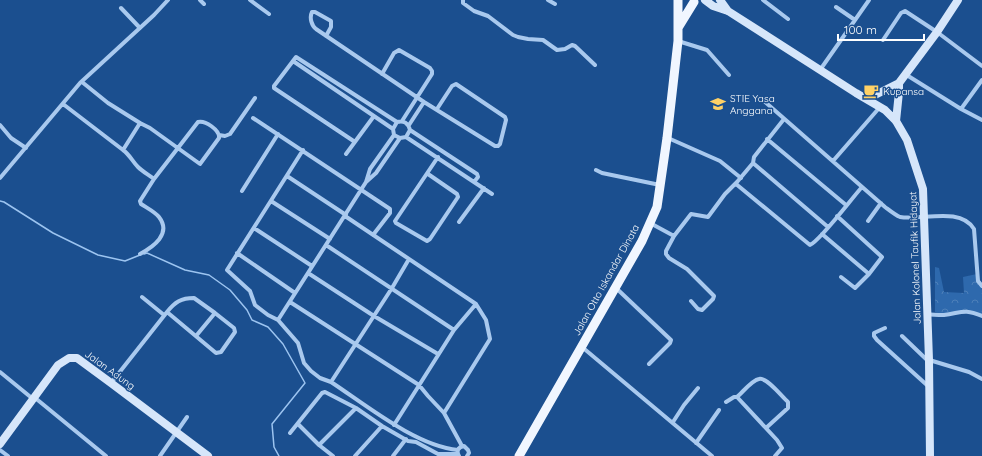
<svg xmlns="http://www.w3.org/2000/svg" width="982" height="456" viewBox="0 0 982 456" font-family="Quicksand,sans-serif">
  <defs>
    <pattern id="forest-crowns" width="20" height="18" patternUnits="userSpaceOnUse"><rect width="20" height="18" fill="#2e69ad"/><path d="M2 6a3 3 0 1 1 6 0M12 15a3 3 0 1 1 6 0" fill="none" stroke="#4d80b9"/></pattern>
  </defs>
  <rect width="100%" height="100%" fill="#1b4f8f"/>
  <!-- forest -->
  <path fill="url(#forest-crowns)" d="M935,267L939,268L944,292L964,293L963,277L977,274L982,288V316L972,312L945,315L935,312Z"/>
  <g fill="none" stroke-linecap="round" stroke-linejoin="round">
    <!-- stream -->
    <path stroke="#9cc4f0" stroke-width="1.5" d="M0,201L4,202L53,233L98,255L125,261L140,255
      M144,254L147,253L185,270L209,275L230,290L247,310L252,320L268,327L283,344L305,383L272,424L274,447L279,456"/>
    <!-- street -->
    <path stroke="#a9c9ee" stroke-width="4" d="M200,0L204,4
      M250,0L269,14
      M463,0V3L474,11L488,16L513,35L518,37L528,39L543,40L557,50L565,49L572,45L575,46L595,65
      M548,0L555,4
      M763,0L788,19
      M836,7L855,20
      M121,8L140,28
      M326,36L331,27V21L315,12H312C309,18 312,26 316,29L424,102L495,146H498L500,144L506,120L505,117L456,84L452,86L437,109
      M883,40L901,13L905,11L937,32L982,66
      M678,41L707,50L729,75
      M293,61L393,129
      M820,70L869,0
      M382,74L394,53L399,50L430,68L432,71V74L402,121
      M905,74L961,109L982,120
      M82,82L108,103L140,123
      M764,101L885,207C889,210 895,215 900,217C921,221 960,206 974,229L978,281L982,286
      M63,104L123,150C130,155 132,161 138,167C143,172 149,175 154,179L198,122C205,120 220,130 219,138L200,164L150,128L140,123L123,150
      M961,109L982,80
      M253,118L390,209V213L373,235
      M0,125L11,138L26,148
      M409,125L424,102
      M410,130L477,174L478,177L474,182
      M219,135L225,136L230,134L255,98
      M394,135L370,169L366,182L278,320L298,343L304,363L311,371L320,378L331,382C366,405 416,446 458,450
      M406,137L492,194
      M668,138L720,161L741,178
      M767,139L846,205
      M355,142L274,88V86L296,57L397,122C404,120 408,123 410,130L406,137L400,138L394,135L393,129L397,122
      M346,154L374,116
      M833,161L880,107
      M753,163L828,227
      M596,170L602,173L660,185
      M428,174L457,194L458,197L430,239L427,241L396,223L395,221L438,157
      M287,176L346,215
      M0,178L80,83L154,15L168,0
      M366,182L376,173L400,138
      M736,184L810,245C820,241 852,198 862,187
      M242,191L278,134
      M271,201L330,239
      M345,216L476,304L454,330L394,425
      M837,216L882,257L869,274L855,288L841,277
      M868,221L881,203
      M459,222L484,188
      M650,223L674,236L691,214L708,217L725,194L737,182L753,163L754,157L784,119
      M254,228L312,266
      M822,234L869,274
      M674,236L666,251V254L669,258L687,269L714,296L713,299L702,310L698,309L691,301
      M326,245L454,330
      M237,253L295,293
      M140,254C153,247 172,234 159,217C155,212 147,208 141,204L140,201L154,179
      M308,273L374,316L438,354
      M616,288L671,340L670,343L649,364
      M142,297L164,315
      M290,302L419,385L428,396L444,413L462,446
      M927,314C933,315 938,315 944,315C961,313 964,308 982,316
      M278,320L268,315L255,305L250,291L227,270L303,150
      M885,328L874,333V336L877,340L928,386
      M196,336L215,313
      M902,336L926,359L969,372L982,379
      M582,347L712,456
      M0,372L33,399
      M331,382L392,288L409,259
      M111,383L167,312L216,353L221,352L235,332L234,328L215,313L194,298C181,298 175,302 167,312
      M34,397L106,456
      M737,397C742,393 752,380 759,379C767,377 782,397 788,402V408L766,428
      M726,402L734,397H737L777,440L782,448L775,456
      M444,413L490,339L486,320L476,304
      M673,422L684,405L698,388
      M298,424L319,445L333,456
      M290,433L322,393L325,392L356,408L382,426L408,441L416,442L438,454H457
      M696,443L719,410
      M319,445L356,408
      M0,450L8,456
      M160,456L187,417
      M355,456L382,426
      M393,456L406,439
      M459,456C456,451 458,447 464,446L468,450L469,453L467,456"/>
    <!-- secondary -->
    <path stroke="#d6e6fa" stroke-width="8" d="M705,0L713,6L728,11L856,93L885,110L896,121L907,140L923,189L929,360L930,456
      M720,0L728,11
      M867,99L899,83L937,32L958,0
      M896,121L899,92V83
      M0,444L58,365L69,358H77L111,383L208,456"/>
    <!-- primary -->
    <path stroke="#f0f6ff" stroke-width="9" d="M678,28L694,2
      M519,456L642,241L657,207L667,138L678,41V0"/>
  </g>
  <!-- icons -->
  <defs>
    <g id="cafe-bare" transform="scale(1.2)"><path d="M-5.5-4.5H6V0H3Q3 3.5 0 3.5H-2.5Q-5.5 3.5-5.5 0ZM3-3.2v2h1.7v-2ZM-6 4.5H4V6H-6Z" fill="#ffd166" stroke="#1b4f8f" stroke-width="2.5" paint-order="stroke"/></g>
    <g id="university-bare" transform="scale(1.2)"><path d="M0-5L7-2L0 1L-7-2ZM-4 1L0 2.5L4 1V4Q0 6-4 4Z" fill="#ffd166" stroke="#1b4f8f" stroke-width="2.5" paint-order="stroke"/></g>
  </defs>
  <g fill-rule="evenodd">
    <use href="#cafe-bare" x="871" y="91"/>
    <use href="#university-bare" x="718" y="104"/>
  </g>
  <g text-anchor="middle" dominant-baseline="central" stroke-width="3" stroke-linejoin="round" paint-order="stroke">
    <!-- poi labels -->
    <g font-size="10" fill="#fff" stroke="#1b4f8f" text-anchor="start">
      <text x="883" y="91">Kupansa</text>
      <text x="730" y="98">STIE Yasa<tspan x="730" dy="12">Anggana</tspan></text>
    </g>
    <!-- street labels -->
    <g font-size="10" fill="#fff" stroke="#1b4f8f">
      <text transform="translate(915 258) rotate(-92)">Jalan Kolonel Taufik Hidayat</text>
      <text transform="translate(606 280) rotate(-61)">Jalan Otto Iskandar Dinata</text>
      <text transform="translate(110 370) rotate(36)">Jalan Adung</text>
    </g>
  </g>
  <!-- scale -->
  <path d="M838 34v6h86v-6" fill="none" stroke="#ffffff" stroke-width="2"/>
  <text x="844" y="34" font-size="12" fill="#ffffff" stroke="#1b4f8f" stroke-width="3" paint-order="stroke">100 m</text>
</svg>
